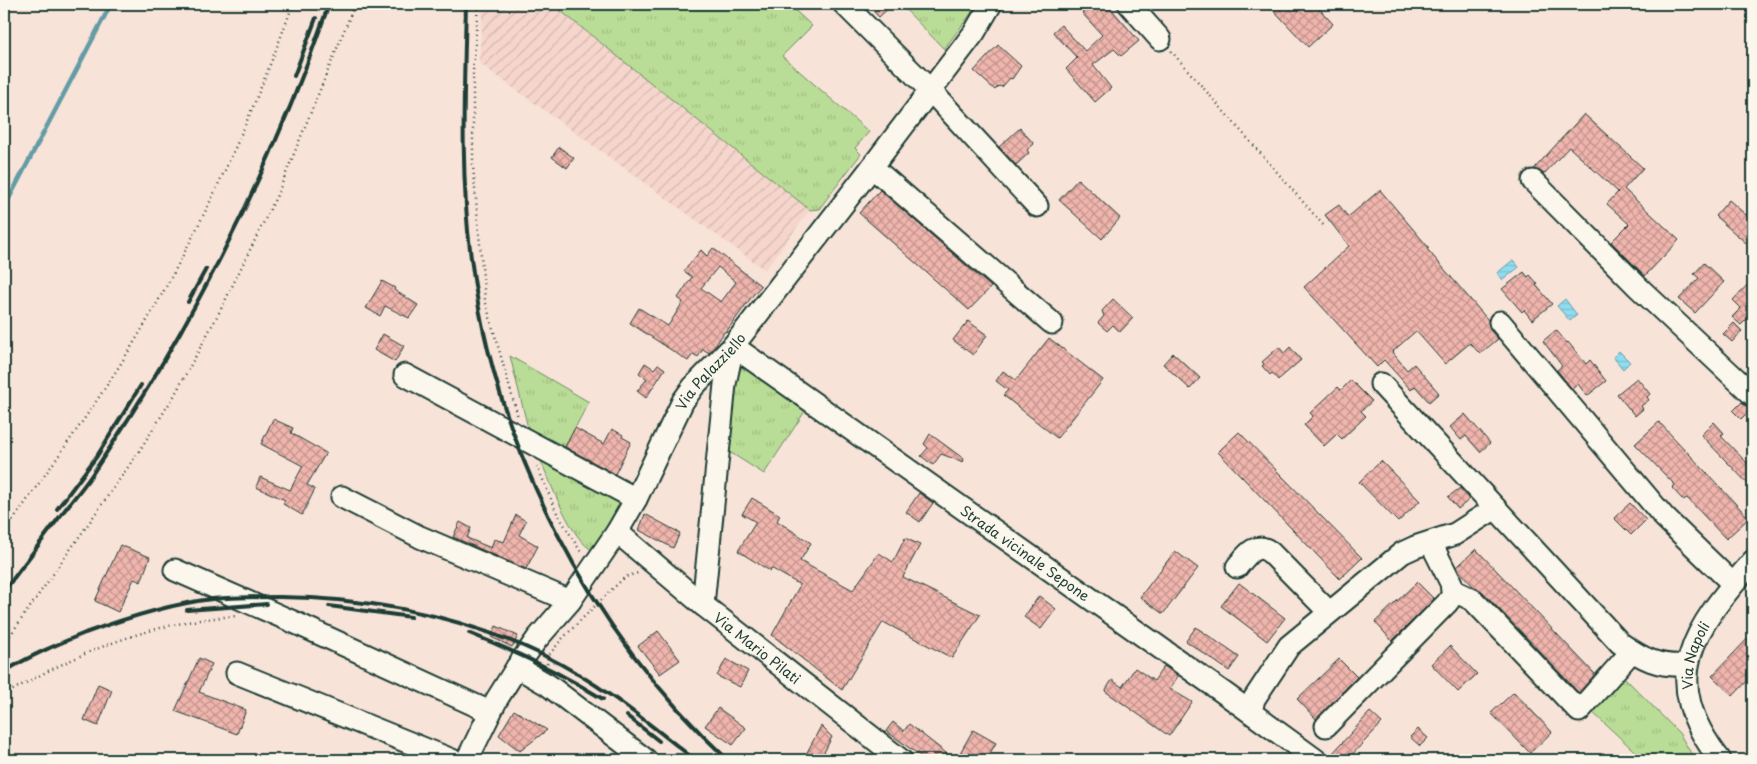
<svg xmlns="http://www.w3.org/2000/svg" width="1757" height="764" viewBox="0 0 1757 764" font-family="'Playpen Sans',sans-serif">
  <defs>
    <pattern id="industrial-furrows" width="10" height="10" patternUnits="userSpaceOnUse" patternTransform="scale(1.25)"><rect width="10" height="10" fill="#f6d5cc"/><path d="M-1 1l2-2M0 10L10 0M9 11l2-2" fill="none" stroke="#d2b8b0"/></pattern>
    <pattern id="grass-tufts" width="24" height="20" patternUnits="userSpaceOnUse" patternTransform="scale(1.25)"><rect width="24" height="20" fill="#b9dc96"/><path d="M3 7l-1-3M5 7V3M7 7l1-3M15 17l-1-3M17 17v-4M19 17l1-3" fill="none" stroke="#9fbe82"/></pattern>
    <pattern id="water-rules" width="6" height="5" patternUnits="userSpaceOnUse" patternTransform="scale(1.25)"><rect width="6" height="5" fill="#90dcf0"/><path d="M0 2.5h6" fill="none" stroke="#7cbece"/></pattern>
    <pattern id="building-cross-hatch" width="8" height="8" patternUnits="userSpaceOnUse" patternTransform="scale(1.25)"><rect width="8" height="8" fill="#f0b5ad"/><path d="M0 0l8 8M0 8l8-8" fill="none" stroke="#c2948e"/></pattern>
  </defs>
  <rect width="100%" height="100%" fill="#f8e3d9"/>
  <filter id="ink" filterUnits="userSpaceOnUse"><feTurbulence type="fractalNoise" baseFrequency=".02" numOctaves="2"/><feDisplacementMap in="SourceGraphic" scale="10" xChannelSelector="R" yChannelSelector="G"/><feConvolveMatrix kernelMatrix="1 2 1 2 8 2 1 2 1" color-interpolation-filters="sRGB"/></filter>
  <g filter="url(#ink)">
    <!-- industrial -->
    <path fill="url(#industrial-furrows)" d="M483,4H552L810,210L765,270L479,63Z"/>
    <!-- grass -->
    <path fill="url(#grass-tufts)" stroke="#6c8c65" d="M552,4H788L812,26L782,56L869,132L855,148L861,154L819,209L810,210Z
      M900,4H976L970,15L944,49Z
      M510,356L589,402L561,454L530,436Z
      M741,362L809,405L764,474L728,451L735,373Z
      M540,459L629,498L593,550C573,544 549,479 540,459Z
      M1622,675L1679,733L1695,760H1644L1590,710Z"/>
    <!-- water -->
    <path fill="url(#water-rules)" stroke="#639ca5" d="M1513,260L1519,267L1503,280L1497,273Z
      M1565,299L1577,315L1570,321L1557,306Z
      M1619,351L1630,362L1623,369L1613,357Z"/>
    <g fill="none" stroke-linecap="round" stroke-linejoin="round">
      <!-- stream -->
      <path stroke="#639ca5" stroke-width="4.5" d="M4,208L111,4"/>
    </g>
    <!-- building -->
    <path fill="url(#building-cross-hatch)" stroke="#1f3d34" fill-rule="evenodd" d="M866,4H893L879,17Z
      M1093,4H1107L1139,41L1121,56L1114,49L1093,65L1111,88L1095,102L1066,69L1077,58L1053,32L1061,25L1085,51L1102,35L1082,13Z
      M1268,4H1315L1333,24L1308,47Z
      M998,45L1021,66L1012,79L1010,78L1002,87L999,86L995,90L974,71Z
      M1584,114L1643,168L1624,189L1679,240L1645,276L1611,242L1629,224L1607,204L1618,192L1569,147L1544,174L1534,169Z
      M1020,128L1034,144L1027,150L1029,153L1016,165L999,147Z
      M559,147L574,158L567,168L552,157Z
      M1078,179L1120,218L1102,239L1059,200Z
      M880,190L991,287L969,310L859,213Z
      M1380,190L1429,248L1427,249L1488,320L1490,330L1498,339L1480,354L1470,343L1445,364L1416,331L1392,352L1407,370L1414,364L1439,393L1429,402L1415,386L1411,390L1384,360L1377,367L1304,287L1349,246L1325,215L1339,205L1348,217Z
      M1729,200L1746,215L1753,207V249L1715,216Z
      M713,248L761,286L753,295L726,332L725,331L715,346L709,353L703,349L698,357L693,354L688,361L630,323L639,308L668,326L683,302L678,298L692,277L684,271L701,250L707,256ZM718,267L736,282L721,302L701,288Z
      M1704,263L1724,282L1695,313L1679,299L1699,278L1694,274Z
      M1524,272L1528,277L1530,275L1538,284L1536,285L1552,304L1532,320L1524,310L1522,312L1502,289Z
      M1753,279V298L1748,303L1753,308V313L1741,325L1732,317L1741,308L1733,300Z
      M382,281L395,288L394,290L418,305L409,318L385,306L380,316L366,308Z
      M1113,299L1133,318L1120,332L1113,325L1107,331L1098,323L1104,316L1102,311Z
      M968,321L987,335L973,355L953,340Z
      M1734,323L1742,331L1732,342L1723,334Z
      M1556,330L1567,343L1568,342L1586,364L1590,360L1606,381L1587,396L1578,384L1572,389L1557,370L1562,366L1543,341Z
      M383,334L404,346L395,362L374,350Z
      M1049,338L1103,380L1057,438L1003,395L1008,390L996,381L1003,371L1016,380Z
      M1279,347L1284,353L1290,347L1301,360L1278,380L1272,373L1270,375L1262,366L1264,364L1262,362Z
      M1173,353L1200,378L1190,389L1163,364Z
      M645,363L654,369L658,364L665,369L646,398L637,391L647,379L639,373Z
      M1637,378L1650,394L1647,397L1649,400L1641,406L1643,409L1635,416L1617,394Z
      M1351,380L1372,401L1361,411L1366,416L1342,439L1337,434L1324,446L1304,425L1313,416L1310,413L1338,387L1341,390Z
      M1742,402L1750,410L1741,419L1733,411Z
      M1465,414L1490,443L1480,452L1466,436L1461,440L1450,427Z
      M273,419L293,428L291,433L326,453L307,485L315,489L302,515L283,504L285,500L256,487L260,477L290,490L303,466L261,444Z
      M1659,422L1749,518L1726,539L1687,498L1683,500L1672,488L1675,485L1635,444Z
      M1714,422L1724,433L1721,436L1747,463L1753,457V489L1701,435Z
      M575,428L604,444L612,429L623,435L622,437L631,442L615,474L565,447Z
      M1239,432L1362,558L1340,579L1218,452Z
      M930,434L964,459L963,462L941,454L933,465L921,456L928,448L924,444Z
      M1381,461L1420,501L1398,522L1359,482Z
      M1460,488L1470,499L1458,509L1448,497Z
      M919,493L933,503L920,522L906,512Z
      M752,498L780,515L777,521L811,543L800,561L853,590L879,553L893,562L905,538L920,545L903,577L980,615L952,658L883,622L842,690L772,635L800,585L771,568L770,571L738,551L756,522L742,514Z
      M1630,503L1646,520L1631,535L1614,518Z
      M645,514L680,533L673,548L639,530Z
      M516,515L526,521L519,535L538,546L526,569L453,537L460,522L471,528L467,538L491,548L494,539L504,542Z
      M120,545L150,557L141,582L134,579L118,612L95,601Z
      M1476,549L1595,674L1579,693L1482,591L1474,587L1459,571L1457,567Z
      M1175,551L1198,568L1163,614L1140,597Z
      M1417,582L1434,599L1392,641L1375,622Z
      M1239,583L1285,618L1267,641L1221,606Z
      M1039,596L1056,609L1041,629L1024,617Z
      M496,626L518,636L512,647L491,637Z
      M1196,627L1239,657L1229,671L1186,641Z
      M658,631L680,660L660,674L638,646Z
      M1753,633V675L1733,696L1712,676Z
      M1450,646L1477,674L1458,692L1431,664Z
      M199,658L212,664L199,692L246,710L237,734L175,711Z
      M726,659L748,671L740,687L717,676Z
      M1339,659L1357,677L1316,719L1297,699Z
      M1164,666L1178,676L1170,689L1192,702L1169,736L1105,691L1112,680L1122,687L1135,668L1154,681Z
      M98,684L112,690L98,726L84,720Z
      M1514,692L1552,732L1530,753L1491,713Z
      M718,708L746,728L733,745L705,726Z
      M514,710L547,730L520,751L499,735Z
      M1370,712L1382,723L1347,760H1339L1332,754Z
      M893,722L904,731L909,724L955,760H926L886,731Z
      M821,726L832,737L820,760H803Z
      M1418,729L1428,738L1420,746L1410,737Z
      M973,730L996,743L986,760H956Z"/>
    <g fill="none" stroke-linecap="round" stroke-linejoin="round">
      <!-- minor casing -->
      <g stroke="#1f3d34" stroke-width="25">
        <g id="minor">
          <path d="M844,4L930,90L1037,206"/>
          <path d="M1129,4L1160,39"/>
          <path d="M872,167L1052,323"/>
          <path d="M1533,181L1638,287L1753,395"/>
          <path d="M1500,322L1664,517L1733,584"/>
          <path d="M405,375L636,499"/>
          <path d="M1381,384L1620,643C1643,659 1658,667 1687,665"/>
          <path d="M342,497L420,537L570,601"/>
          <path id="s1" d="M617,532L703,605L901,760"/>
          <path d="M1237,567C1246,556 1256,540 1271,553L1329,612"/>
          <path d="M175,570L298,624L490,712"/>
          <path d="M1452,590L1473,600L1579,711L1632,651"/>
          <path id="s2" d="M703,605L725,384L733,346L1224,693L1316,760"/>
          <path d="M517,667L548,685L646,760"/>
          <path d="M237,673L452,760"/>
          <path d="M1251,712L1254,699L1289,646L1402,553L1415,547L1455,534L1494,509"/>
          <path d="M1326,726L1447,603L1453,595L1451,583L1431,543"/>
          <path id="s3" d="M467,760L497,699L517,667L537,639L570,601L617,532L636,499L683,401L694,386L733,346L872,167L974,33L991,4"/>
          <path id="s4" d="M1720,760C1656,677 1694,629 1753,561"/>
        </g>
      </g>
      <!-- path -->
      <path stroke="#1f3d34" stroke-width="2.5" stroke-dasharray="1 4" stroke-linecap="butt" d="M343,4L352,10
        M478,4L473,71V166L485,300L518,417
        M1171,51L1325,227
        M537,466L557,513L581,552
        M4,533C55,460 109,388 153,310C209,212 255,109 293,4
        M4,644L138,453L174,396L221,309L278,193L355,4
        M547,664L549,655L562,639L602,599L625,577L638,573
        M4,695C77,653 152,621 237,616"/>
      <!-- minor -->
      <use href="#minor" stroke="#fbf7ec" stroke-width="21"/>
      <!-- rail -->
      <path stroke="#1f3d34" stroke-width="4" d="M466,4C464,88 460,173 471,258C495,447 588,630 728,760
        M294,76L316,18
        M188,302L206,269
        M57,509L97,456L141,385
        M4,591C23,566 42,540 61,515C72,500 85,486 95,470C192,326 272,168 329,4
        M329,606L411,617
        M187,610L267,604
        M469,633C517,652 559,672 603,699
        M4,672C29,656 58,644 85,633C126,618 169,604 212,599C235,597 258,597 280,597C371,598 461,616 543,655C599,682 647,722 695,760
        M627,716L659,741"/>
    </g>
  </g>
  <g text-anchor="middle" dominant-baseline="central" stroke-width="4" stroke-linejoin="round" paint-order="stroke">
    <!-- street labels -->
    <g font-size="14" fill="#1f3d34" stroke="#fbf7ec">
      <text stroke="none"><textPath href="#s3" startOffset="461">Via Palazziello</textPath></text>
      <text stroke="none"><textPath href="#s2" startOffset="619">Strada vicinale Sepone</textPath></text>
      <text stroke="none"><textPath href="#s1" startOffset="182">Via Mario Pilati</textPath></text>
      <text stroke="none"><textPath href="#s4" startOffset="114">Via Napoli</textPath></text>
    </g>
  </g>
  <!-- margin -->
  <rect width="1757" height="764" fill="none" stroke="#fbf7ec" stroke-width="20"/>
  <rect x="10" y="10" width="1737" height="744" fill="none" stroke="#1f3d34" stroke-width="2" filter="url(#ink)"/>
</svg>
